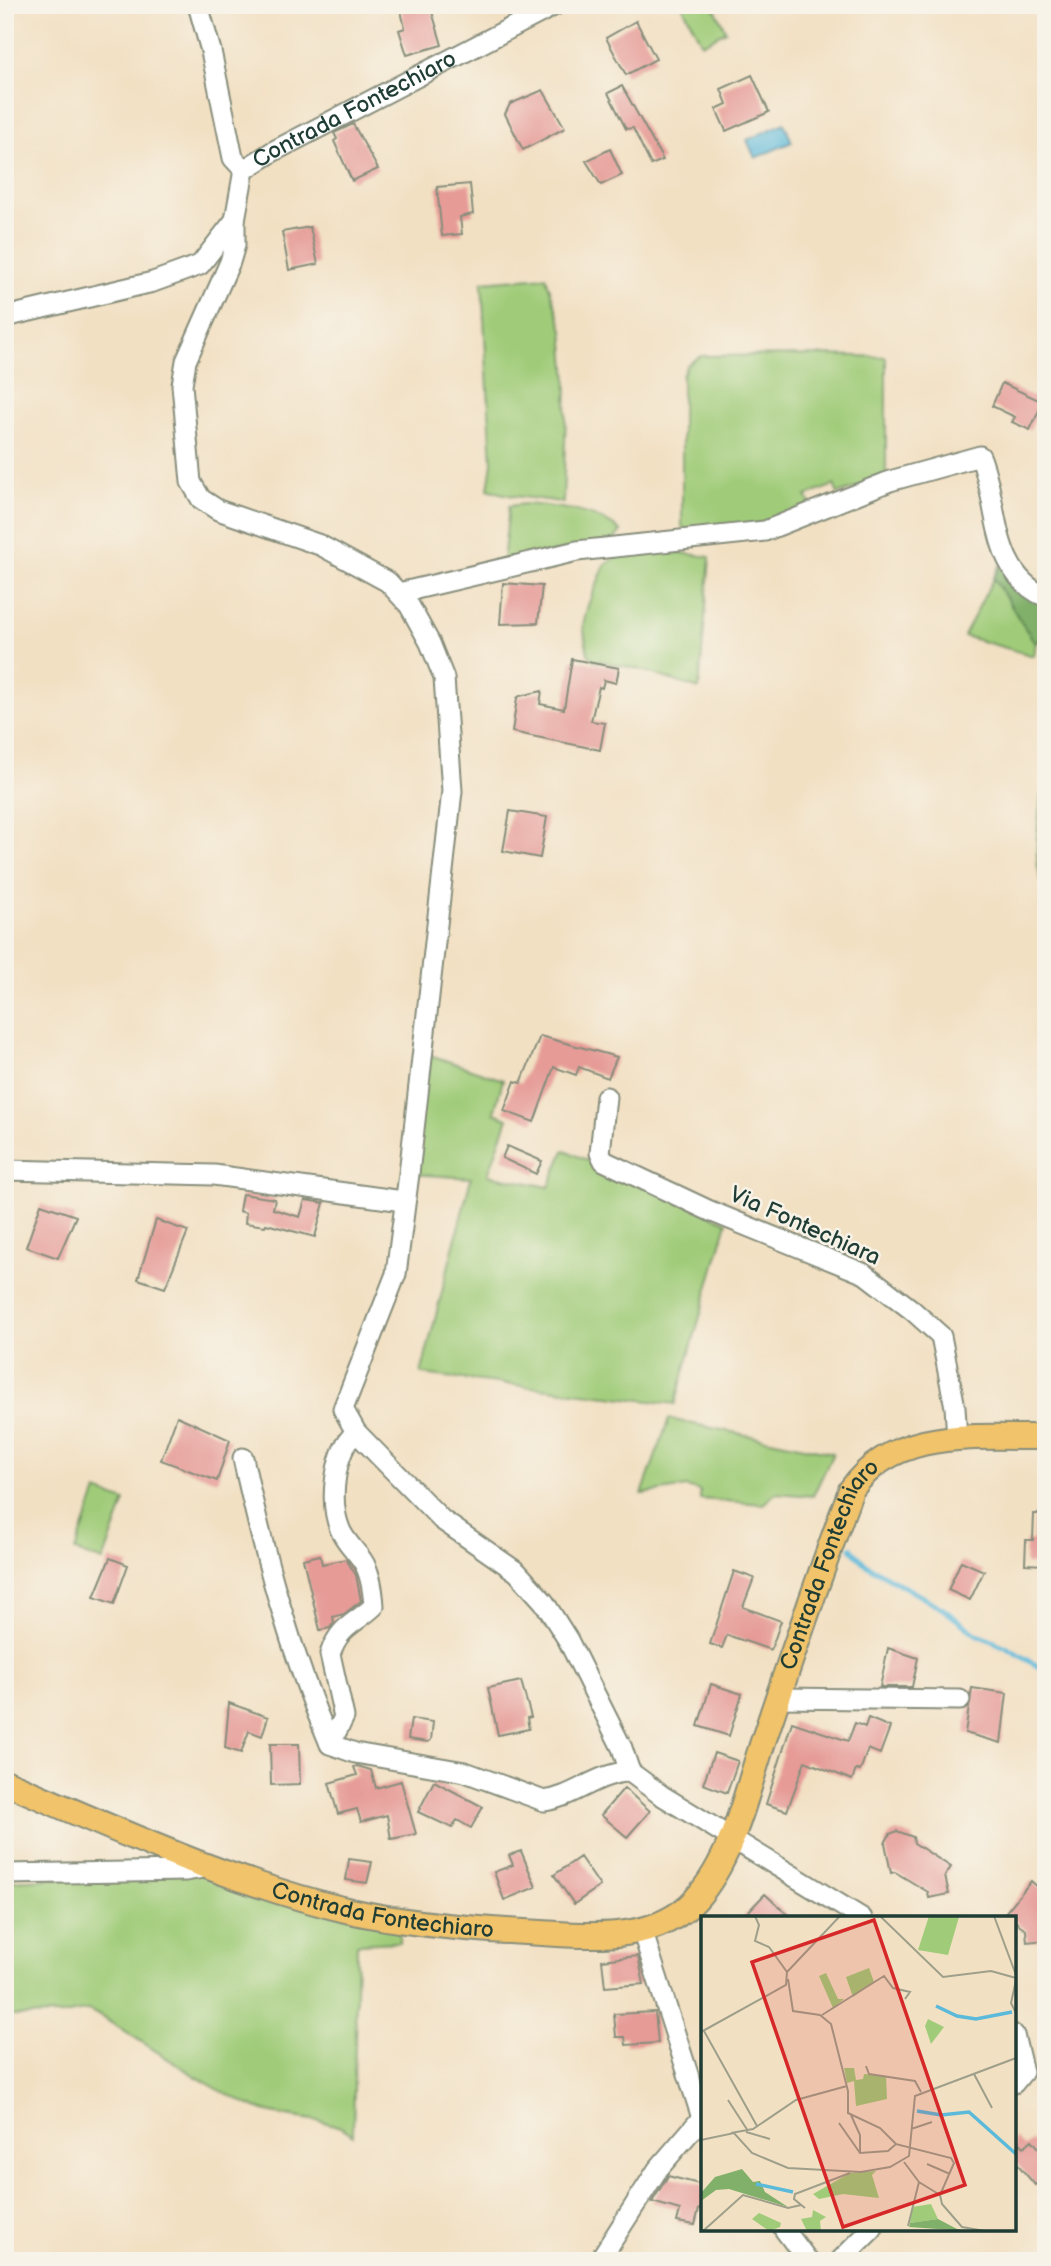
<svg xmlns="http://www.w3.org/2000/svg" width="1051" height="2266" viewBox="0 0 1051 2266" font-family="'Balsamiq Sans',sans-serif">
  <rect width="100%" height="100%" fill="#f7f3e8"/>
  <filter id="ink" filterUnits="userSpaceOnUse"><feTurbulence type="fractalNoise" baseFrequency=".0143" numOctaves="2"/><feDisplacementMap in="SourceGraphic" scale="14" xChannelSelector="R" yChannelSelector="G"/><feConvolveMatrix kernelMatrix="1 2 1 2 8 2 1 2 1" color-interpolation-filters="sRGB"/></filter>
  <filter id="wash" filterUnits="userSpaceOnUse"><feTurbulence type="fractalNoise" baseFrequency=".00686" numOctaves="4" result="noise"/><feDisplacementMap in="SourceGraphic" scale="28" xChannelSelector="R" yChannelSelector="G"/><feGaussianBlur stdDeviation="1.57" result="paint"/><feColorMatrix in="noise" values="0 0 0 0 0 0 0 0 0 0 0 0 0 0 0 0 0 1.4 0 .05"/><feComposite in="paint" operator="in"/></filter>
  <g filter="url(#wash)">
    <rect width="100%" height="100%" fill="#f2e0c3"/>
    <!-- green -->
    <path fill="#a0cc79" stroke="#608456" stroke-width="2" d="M682,5H713L726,31L702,44Z
      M546,277L563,330L567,381L563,503C538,497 513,499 488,489L492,463L482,282Z
      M824,355L886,357V478L838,494L834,485L806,496L811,504L769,522L688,534L682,526V376L687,365L701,356Z
      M525,504C557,507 596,510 621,531L613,541L503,562L509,506Z
      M627,550H662L710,557L699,689L638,669L594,660L588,654L583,625L588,605L605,565Z
      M993,579C1010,599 1019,622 1036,643L1034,656L964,636Z
      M1041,796L1046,802V894C1031,862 1038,830 1041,796Z
      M427,1054L503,1080L494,1113L508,1118L488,1175L549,1187L564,1150L727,1222L675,1404L421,1374L471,1178L412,1174Z
      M669,1419L833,1453L813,1496L776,1493L763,1504L700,1499V1491L686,1487L642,1494Z
      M97,1491L125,1501L103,1561L75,1551Z
      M195,1872L400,1927L399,1942L357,1944L353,2135C332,2116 287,2121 256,2108C197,2083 146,2041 89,2010L63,2015L5,2016V1881Z"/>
    <!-- forest -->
    <path fill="#80b069" stroke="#50764e" stroke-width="2" d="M1000,565L1017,583L1046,605V637L1036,643C1019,623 1010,600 993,579Z"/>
    <!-- water -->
    <path fill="#5bb9da" stroke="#3d7b87" stroke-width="2" d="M784,123L792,142L755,158L747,140Z"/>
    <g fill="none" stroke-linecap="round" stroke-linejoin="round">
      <!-- stream -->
      <path stroke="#5bb9da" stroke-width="5" d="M851,1548L865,1564L943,1609L976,1634L1006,1647L1046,1671"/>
    </g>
    <g id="blocks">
      <!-- building -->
      <path fill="#e69b97" d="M421,5H430L442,45L407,55L399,30L405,28L401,11Z
        M636,21L656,59L626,75L606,38Z
        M752,75L769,112L726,131L716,109L727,104L721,89Z
        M622,86L663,160L651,165L633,128L626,129L608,93Z
        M543,90L565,128L523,150L505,114L510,104Z
        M353,124L378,169L352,181L334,141L337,139L334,133Z
        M610,149L622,175L601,185L586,161Z
        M470,184L473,214L460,217L462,234L442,236L437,187Z
        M310,227L318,264L289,270L282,232Z
        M1002,383L1043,402L1030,430L1012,422L1015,417L992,406Z
        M503,583L542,586L538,623L500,624Z
        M572,659L619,668L616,683L604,680L602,688L599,687L591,721L605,723L600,750L512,732L517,698L520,696L542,691L540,704L564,709Z
        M510,811L547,817L540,858L503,851Z
        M540,1036L617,1057L608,1078L579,1067L576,1075L554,1067L534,1122L504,1111L515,1081L521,1083Z
        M507,1146L542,1161L536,1174L502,1158Z
        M242,1194L275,1199L273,1209L300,1217L305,1200L324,1203L315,1237L266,1224L265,1226L245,1223L246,1213L239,1211Z
        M41,1204L76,1216L58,1258L26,1247Z
        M156,1220L188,1231L165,1288L138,1279Z
        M177,1416L230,1440L217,1481L161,1460Z
        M1034,1514H1046V1565L1025,1564L1026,1540H1033Z
        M320,1555L322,1564L346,1559L356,1575L361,1601L344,1614L333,1617L334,1622L330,1628L320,1630L303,1559Z
        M110,1558L128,1565L114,1604L94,1597Z
        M961,1561L984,1571L970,1600L948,1590Z
        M734,1571L754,1578L743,1607L781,1621L771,1650L727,1635L722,1648L710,1644Z
        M888,1648L918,1658L912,1687H880Z
        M521,1681L531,1717L527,1718L529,1729L498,1735L488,1688Z
        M711,1684L742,1694L729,1736L698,1726Z
        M972,1688L1007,1693L1001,1743L965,1733Z
        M229,1703L268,1717L262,1736L249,1731L241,1753L225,1748Z
        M868,1718L890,1727L880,1754L868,1749L860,1771L856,1770L852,1780L805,1761L787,1811L766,1804L792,1722L848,1741L855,1723L865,1727Z
        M411,1719L433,1722L431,1740L428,1742L408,1739Z
        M270,1744H299L300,1784L271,1785Z
        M714,1753L738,1761L727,1793L703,1784Z
        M357,1766L371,1770L376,1788L401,1781L416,1834L391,1839L387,1815L361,1822L357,1809L338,1814L329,1783L357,1775L354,1767Z
        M434,1781L483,1807L471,1828L457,1820L452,1828L418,1812Z
        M624,1788L650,1811L627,1837L601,1815Z
        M897,1831L913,1837L914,1843L951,1867L945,1876L949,1894L929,1898L928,1892L895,1872L891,1873L885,1843L890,1834Z
        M521,1851L536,1887L504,1900L494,1872L513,1865L509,1855Z
        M580,1857L600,1886L574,1904L554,1875Z
        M349,1859L372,1862L367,1883L346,1880Z
        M1031,1881L1046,1894V1940L1027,1942L1026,1930L1005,1913Z
        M765,1894L791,1918H742Z
        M638,1956L644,1984L605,1987L602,1960Z
        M655,2012L658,2043L626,2045L625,2037H616L614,2014Z
        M1014,2137L1024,2147L1032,2140L1046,2156V2176L1035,2185L1014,2160Z
        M668,2176L703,2185V2209H699L695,2225L677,2222L680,2210L652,2202Z"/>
    </g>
  </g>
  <g filter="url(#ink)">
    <use href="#blocks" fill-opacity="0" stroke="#888e7c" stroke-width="2"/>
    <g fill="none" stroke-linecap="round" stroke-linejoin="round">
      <!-- minor casing -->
      <g stroke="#888e7c" stroke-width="23">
        <g id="minor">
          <path d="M198,5L211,51L233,158L244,170"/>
          <path d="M235,220V245L230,262L186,361L182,385L191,482L201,499L218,510L320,545L388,582L409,605L430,643L444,678L452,791L409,1174L396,1274L343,1409L356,1432L442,1520L517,1572L544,1602L568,1640L622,1748L630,1772"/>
          <path id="s1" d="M5,317L153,282L200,265L235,220L244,170L272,152L555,5"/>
          <path d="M399,593L577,551L765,531L890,481L980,456C1000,503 989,573 1046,597"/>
          <path d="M606,1097L600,1153L604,1161L710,1211L865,1274L912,1310L941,1336L955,1407L957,1438"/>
          <path d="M5,1170L214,1175L403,1201"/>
          <path d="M243,1458C264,1555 290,1652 330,1744L355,1753L465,1772L544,1801C575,1797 598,1772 630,1772L661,1795L862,1918"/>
          <path d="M778,1698L960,1700"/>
          <path d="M330,1744L344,1717L330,1654C340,1625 354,1625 374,1606C373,1591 371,1573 362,1560C355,1550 344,1540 340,1529C329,1502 334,1451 356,1432"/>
          <path d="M5,1874L186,1871L210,1867"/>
          <path d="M642,1930L703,2121"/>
          <path d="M1014,2035L1023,2072L1014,2083"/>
          <path d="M784,2229L808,2261"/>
          <path d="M599,2261L658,2169L701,2119"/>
          <path d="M840,2261L872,2229"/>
        </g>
      </g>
      <!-- major casing -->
      <g stroke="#888e7c" stroke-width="28">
        <g id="major">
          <path id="s2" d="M5,1782C117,1830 231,1883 350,1911C412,1925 479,1930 542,1933C595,1936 657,1942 696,1899C735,1856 747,1787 766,1733C793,1652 821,1571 851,1490C895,1426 978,1438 1046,1437"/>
        </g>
      </g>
      <!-- minor -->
      <use href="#minor" stroke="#fff" stroke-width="19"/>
      <!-- major -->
      <use href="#major" stroke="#f1c36a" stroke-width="24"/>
    </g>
  </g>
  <g text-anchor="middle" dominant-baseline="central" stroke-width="5" stroke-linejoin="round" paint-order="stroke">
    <!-- street labels -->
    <g font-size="23" fill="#1f3d34" stroke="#f7f3e8">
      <text stroke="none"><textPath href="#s1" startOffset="436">Contrada Fontechiaro</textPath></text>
      <text transform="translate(805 1226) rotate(24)">Via Fontechiara</text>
      <text stroke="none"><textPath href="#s2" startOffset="1088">Contrada Fontechiaro</textPath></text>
      <text stroke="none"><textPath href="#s2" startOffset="401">Contrada Fontechiaro</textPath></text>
    </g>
  </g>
  <!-- overview -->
  <g transform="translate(701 1916)">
    <rect width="315" height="315" fill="#f2e0c3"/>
    <path d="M228,0L258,1L247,39L217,34ZM168,52L173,66L152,81L145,61ZM125,57L137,83H143L132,92L118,60ZM227,103L243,111L230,128L224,110ZM143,152H153L155,164L162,163L163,158L185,160L186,183L155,190L153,165L146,167ZM175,255L171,259L178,282L142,278L118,283L112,278L149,257ZM230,288L237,303L209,307L211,291ZM112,294L125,301L119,305L120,315H106L100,303L111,301ZM58,297L80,307L79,311L68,315L51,303Z" fill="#a0cc79"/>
    <path d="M41,253L52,266L59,265L64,276L87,291L28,273L15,274L0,285V277L14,261ZM237,303L256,313L266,315L208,311L209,307Z" fill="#80b069"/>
    <path fill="none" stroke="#5bb9da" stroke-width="3.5" d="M235,90L256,100L275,103L311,96M216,195L240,199L268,196L315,238M55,268L92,276"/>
    <path fill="none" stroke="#9e9f8a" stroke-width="2" d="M54,0L58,9L54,25L68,31L86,56M179,0L242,61L290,55L315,62M293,0L315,59M87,63L92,95L119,99L130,108L147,175V197L179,212L195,228M315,64L310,87L315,97M121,99L183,60L192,72L209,76L204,83M3,115L56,210M0,116L85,69L86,56L139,0M165,150L168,158L214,165L220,176M273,158L291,192M27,184L47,215M150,199L159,219V237M138,207L159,237L187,235L195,228L250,242L253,247L239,279L241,288L261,311L284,315M210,213L231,206M45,216L69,223M30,217L52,213L95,184L146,170M0,224L33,217L51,237L87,252L160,256L189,251L208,240L214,180L315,142M203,246L218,266L239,279M226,248L249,258M104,292L93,283L94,278L149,257M207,310L218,266M2,315L42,279L87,292L100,289M160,315H219"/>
    <path fill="#d62828" fill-opacity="0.15" stroke="#d62828" stroke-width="3.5" d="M173,4L264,269L142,311L51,46Z"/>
    <rect width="315" height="315" fill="none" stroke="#1f3d34" stroke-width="3.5"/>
  </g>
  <!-- margin -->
  <rect width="1051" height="2266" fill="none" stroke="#f7f3e8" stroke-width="28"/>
</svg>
